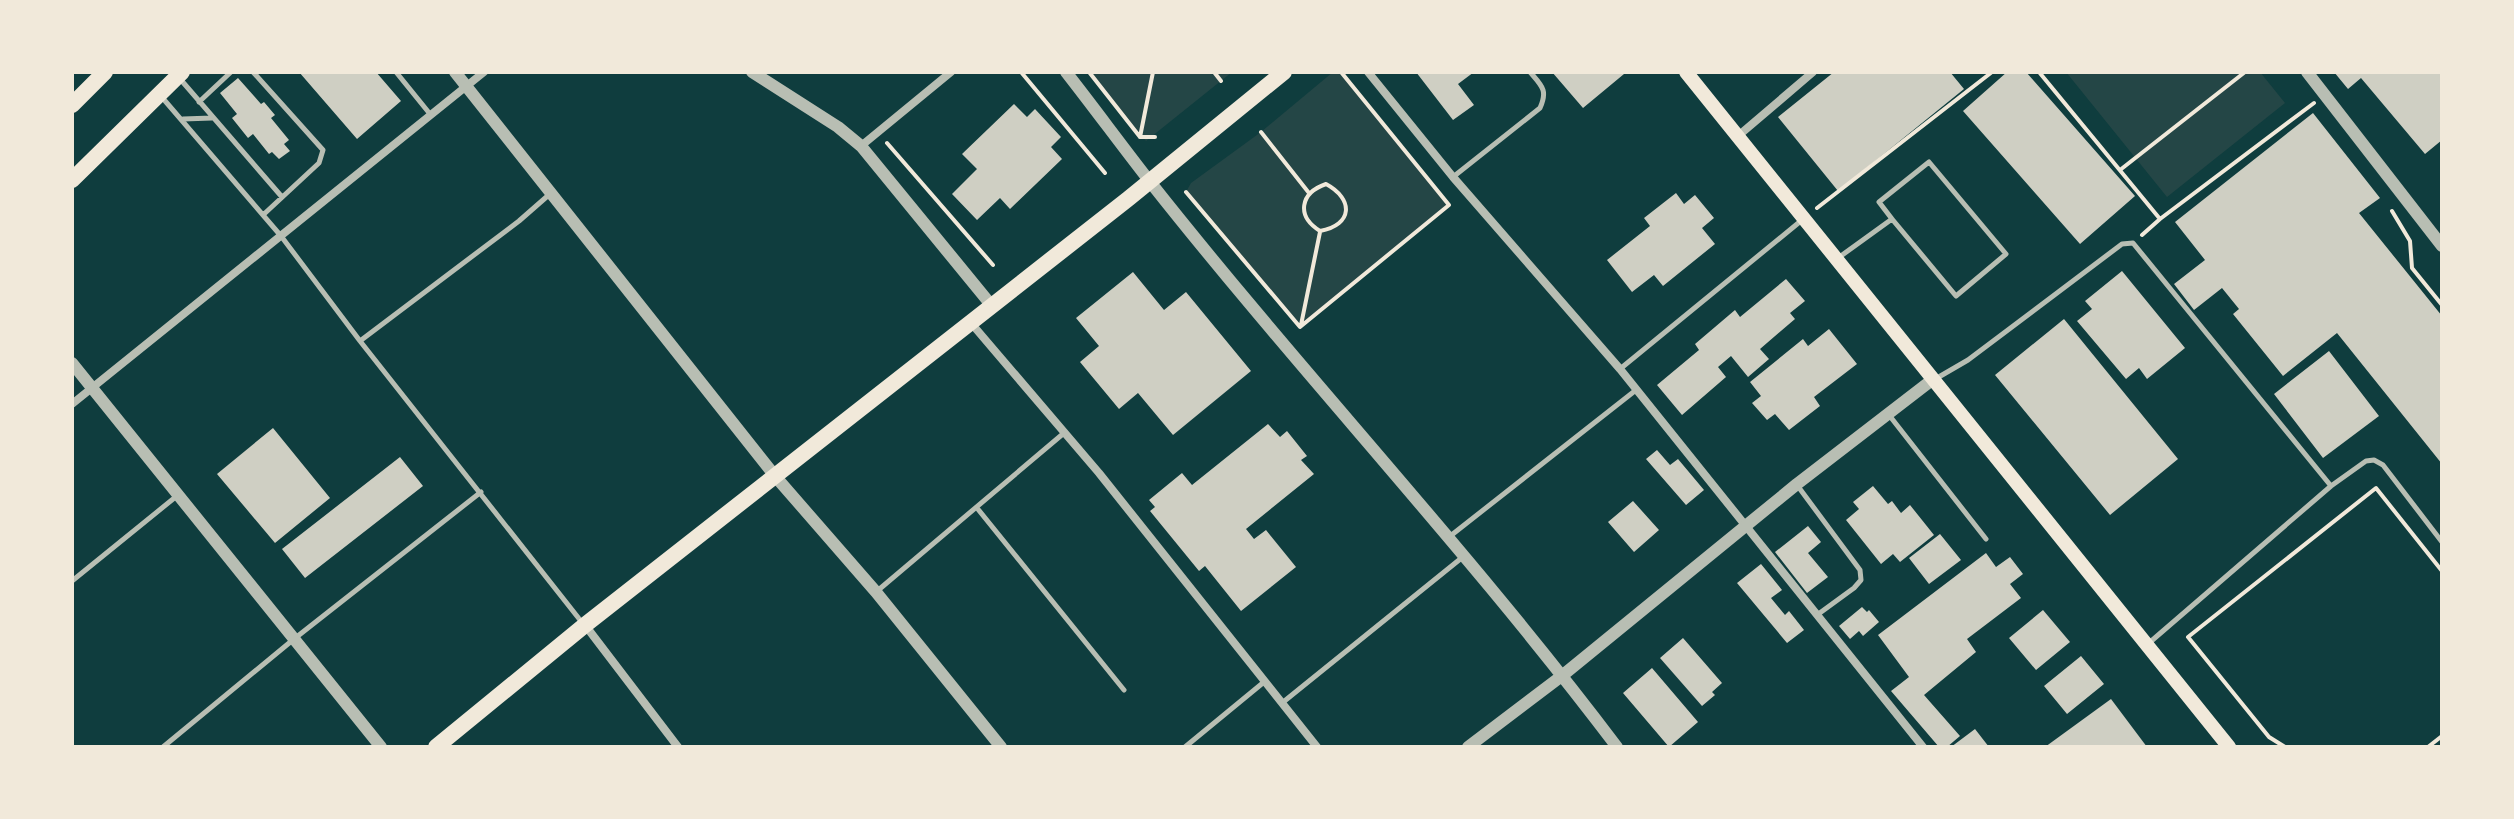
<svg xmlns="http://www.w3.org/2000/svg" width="2514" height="819" viewBox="0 0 2514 819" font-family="Lato,sans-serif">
  <rect width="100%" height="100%" fill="#0f3d3e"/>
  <!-- green -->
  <path fill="#244646" d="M1089,72H1232L1146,141Z
    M1333,72H1341L1449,205L1300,327L1186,192L1191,183L1261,132Z
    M2066,72H2260L2285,103L2167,197Z"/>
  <!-- building -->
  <path fill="#cfcfc3" d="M299,72H376L401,101L357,139Z
    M1416,72H1474L1458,84L1474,105L1453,120Z
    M1552,72H1623L1624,74L1583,108Z
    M1834,72H1950L1964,89L1838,191L1778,117Z
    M2007,72H2026L2135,196L2080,244L1963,111Z
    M2334,72H2442V140L2425,154L2361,78L2348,89Z
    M238,78L261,104L264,102L275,115L271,118L289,140L284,144L290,151L279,159L272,152L269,154L253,134L248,138L232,118L237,114L220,93Z
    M1014,104L1027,117L1035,109L1061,137L1051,147L1062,159L1010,209L1000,198L977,220L952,194L977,169L962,154Z
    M2313,113L2380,198L2359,213L2442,316V464L2337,333L2283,376L2233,314L2239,309L2222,288L2194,310L2174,284L2205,260L2175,222Z
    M1676,193L1684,204L1695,195L1714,218L1702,228L1715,244L1663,286L1654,275L1632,292L1607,260L1650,226L1644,218Z
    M2122,271L2185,348L2147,379L2139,368L2126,379L2077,321L2092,309L2085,301Z
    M1133,272L1164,310L1186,292L1251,371L1173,435L1138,393L1119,409L1080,362L1099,346L1076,318Z
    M1786,279L1805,301L1790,313L1795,319L1760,349L1769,359L1748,377L1731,356L1718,367L1726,377L1682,415L1657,385L1699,350L1695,344L1735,310L1740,317Z
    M2064,319L2178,459L2110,515L1995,375Z
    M1829,329L1857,364L1814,397L1820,406L1789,430L1775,414L1767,420L1752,403L1761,396L1750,382L1803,339L1808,346Z
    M2329,351L2379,416L2323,458L2274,394Z
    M1268,424L1280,437L1287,431L1307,456L1301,460L1314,474L1246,529L1254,539L1266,530L1296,567L1241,611L1205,566L1199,571L1150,511L1155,507L1149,500L1182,473L1192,485Z
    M273,428L330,498L275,543L217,474Z
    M1657,450L1670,465L1678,459L1704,490L1686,505L1646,459Z
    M400,457L423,486L305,578L282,549Z
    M1873,486L1888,504L1892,501L1901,513L1910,505L1934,535L1900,562L1893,554L1881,564L1846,520L1859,509L1853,502Z
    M1633,501L1659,530L1634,552L1608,522Z
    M1808,526L1821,542L1808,553L1828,577L1807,593L1775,552Z
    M1940,534L1961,560L1929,584L1909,558Z
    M1986,553L1996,567L2010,557L2023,574L2010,584L2021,598L1967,639L1976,652L1924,695L1960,736L1947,747H1939L1891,691L1909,677L1878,635Z
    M1761,564L1782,590L1771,598L1785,615L1789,611L1804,630L1787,643L1737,583Z
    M1862,607L1867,612L1869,610L1879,622L1863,636L1859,631L1850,639L1839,626Z
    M2043,610L2070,642L2036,670L2009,638Z
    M1683,638L1722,683L1712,692L1715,695L1702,706L1660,658Z
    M2081,656L2104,684L2067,714L2044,686Z
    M1652,668L1698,722L1669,747L1623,693Z
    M2111,699L2147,747H2045Z
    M1975,729L1989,747H1951Z"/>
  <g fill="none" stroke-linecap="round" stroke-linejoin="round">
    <!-- path -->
    <path stroke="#f1e9da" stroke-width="4" d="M1021,72L1105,173
      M1089,72L1140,137H1155
      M1214,72L1221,81
      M2039,72L2160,219L2142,235
      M1261,132L1309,193
      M1140,137L1153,72
      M887,143L993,265
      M2120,170L2245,72
      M1326,184C1354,199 1353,225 1320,231C1296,216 1300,193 1326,184Z
      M1186,192L1300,327L1449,205L1341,72
      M1817,208L1992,72
      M2392,211L2410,241L2412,268L2442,305
      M2160,219L2314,103
      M1301,325L1320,232
      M2285,747L2269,737L2188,637L2376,488L2442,571
      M2428,747L2442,736"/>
    <!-- service -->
    <path stroke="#b8beb3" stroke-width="5" d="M253,72L323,150L319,163L263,215
      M396,72L430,114
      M181,80L282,197
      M160,95L281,236L360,341L584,625
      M199,102L231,72
      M183,119L212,118
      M1453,177L1540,108C1548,90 1542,86 1530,72
      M1838,258L1892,219L1879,202L1929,162L2006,254L1956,296L1892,219
      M360,341L519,221L551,193
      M1620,369L1802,220
      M1937,378L1968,360L2122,244L2133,243L2331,486
      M1889,415L1986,539
      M1797,485L1860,570L1861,580L1854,588L1817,615
      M977,508L1124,690
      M1449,537L1636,390
      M72,581L178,495
      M876,592L1064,433
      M2149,643L2331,486L2366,461L2374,460L2383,465L2442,542
      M1282,703L1464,556
      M163,747L294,639L481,492
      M1185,747L1264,682"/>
    <!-- minor -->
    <path stroke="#b8beb3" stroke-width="8" d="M1368,72L1453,177L1620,369L1923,747
      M1738,136L1813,72
      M861,146L951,72
      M971,323L1099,473L1317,747
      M72,404L484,72
      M585,625L678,747"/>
    <!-- tertiary -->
    <path stroke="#b8beb3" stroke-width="12" d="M455,72L775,476L876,592L1001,747
      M752,72L838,127L861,146L992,306
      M1066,72C1095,109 1122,146 1151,183C1302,374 1470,552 1617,747
      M2307,72L2442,246
      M72,363L381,747
      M1468,747L1563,675L1797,484L1932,380"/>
    <!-- secondary -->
    <path stroke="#f1e9da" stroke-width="14" d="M1686,72L2229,747"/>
    <!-- primary -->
    <path stroke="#f1e9da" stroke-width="16" d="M72,105L105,72
      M72,180L182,72
      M436,747L585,625L1128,199L1284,72"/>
  </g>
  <!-- border -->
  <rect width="2514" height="819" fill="none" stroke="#f1e9da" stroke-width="148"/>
</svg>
